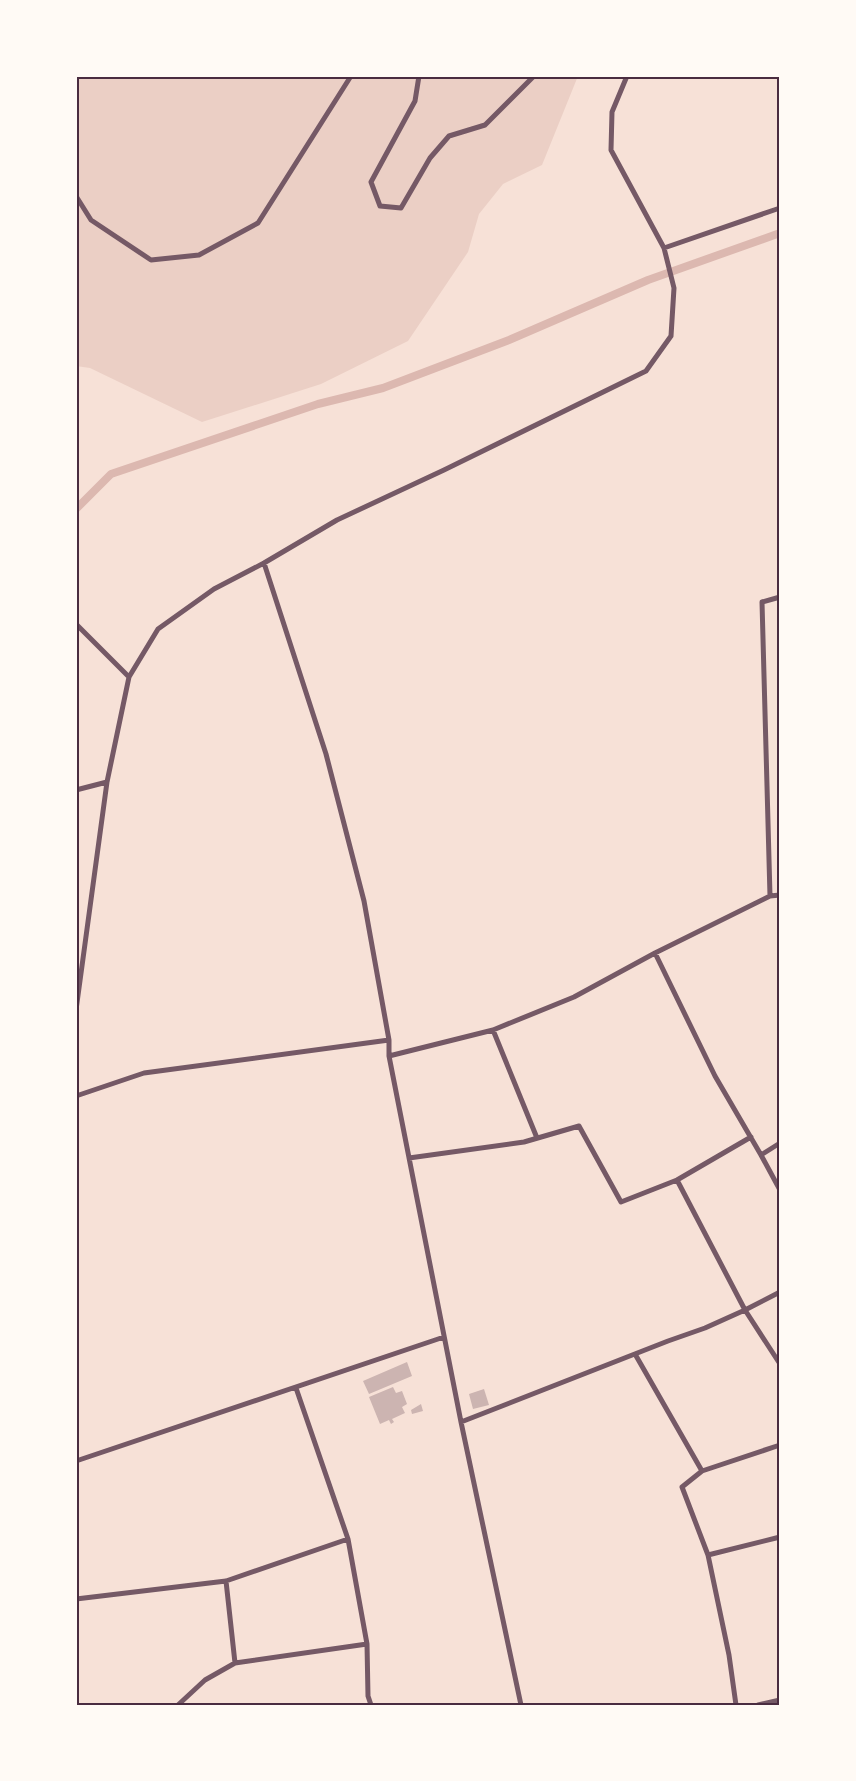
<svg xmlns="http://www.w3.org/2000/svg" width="856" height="1781" viewBox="0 0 856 1781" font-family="'Noto Sans',sans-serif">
  <rect width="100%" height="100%" fill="#f7e1d7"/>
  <!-- green -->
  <path fill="#ebcfc5" d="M76,76H578L542,165L503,184L479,214L468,252L408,341L321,384L202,422L90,368L76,366Z"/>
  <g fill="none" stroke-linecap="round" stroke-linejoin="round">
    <!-- stream -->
    <path stroke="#dcb8b0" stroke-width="8" d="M76,509L111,474L318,404L383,388L509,340L648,280L780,233"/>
  </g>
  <!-- building -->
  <path fill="#ccb4b1" d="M407,1362L412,1376L369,1394L363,1381Z
    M393,1387L396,1393L402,1391L407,1404L402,1407L405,1413L392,1419L394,1422L391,1424L389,1420L380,1424L369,1397Z
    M484,1389L489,1405L473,1409L469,1394Z
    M421,1404L423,1411L412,1414L411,1410Z"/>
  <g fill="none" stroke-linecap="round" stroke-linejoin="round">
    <!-- minor -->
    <path stroke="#755966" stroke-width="5" d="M419,76L415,101L371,182L380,206L401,208L430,158L449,136L485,125L534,76
      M76,196L91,220L151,260L199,255L258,223L351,76
      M664,248L780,208
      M264,563L326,754L364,901L389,1040V1056L461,1422L521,1705
      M76,624L129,677
      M76,790L107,782
      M770,896L780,895
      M655,953L715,1076L761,1155L780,1190
      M76,1010L107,782L129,677L158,629L214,589L264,563L337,520L444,470L646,371L671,336L674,288L664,248L611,150L612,112L627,76
      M493,1030L537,1138
      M389,1056L493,1030L574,997L655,953L770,896L762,602L780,597
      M76,1096L144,1073L389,1040
      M761,1155L780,1143
      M409,1158L524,1142L579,1126L621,1202L677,1180L751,1137
      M677,1180L745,1310L780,1364
      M635,1354L702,1471L682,1487L708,1555L729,1655L736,1705
      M296,1388L348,1539L367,1644L368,1696L371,1705
      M461,1422L668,1341L705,1328L745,1310L780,1292
      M76,1461L444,1337
      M702,1471L780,1445
      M708,1555L780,1537
      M226,1581L235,1663
      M76,1599L226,1581L348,1539
      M178,1705L205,1680L235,1663L367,1644
      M758,1705L780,1700"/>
  </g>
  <!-- border -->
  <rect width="856" height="1781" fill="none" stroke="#fffaf5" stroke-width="155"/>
  <rect x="78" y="78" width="700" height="1626" fill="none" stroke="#4a2c40" stroke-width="2"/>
</svg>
